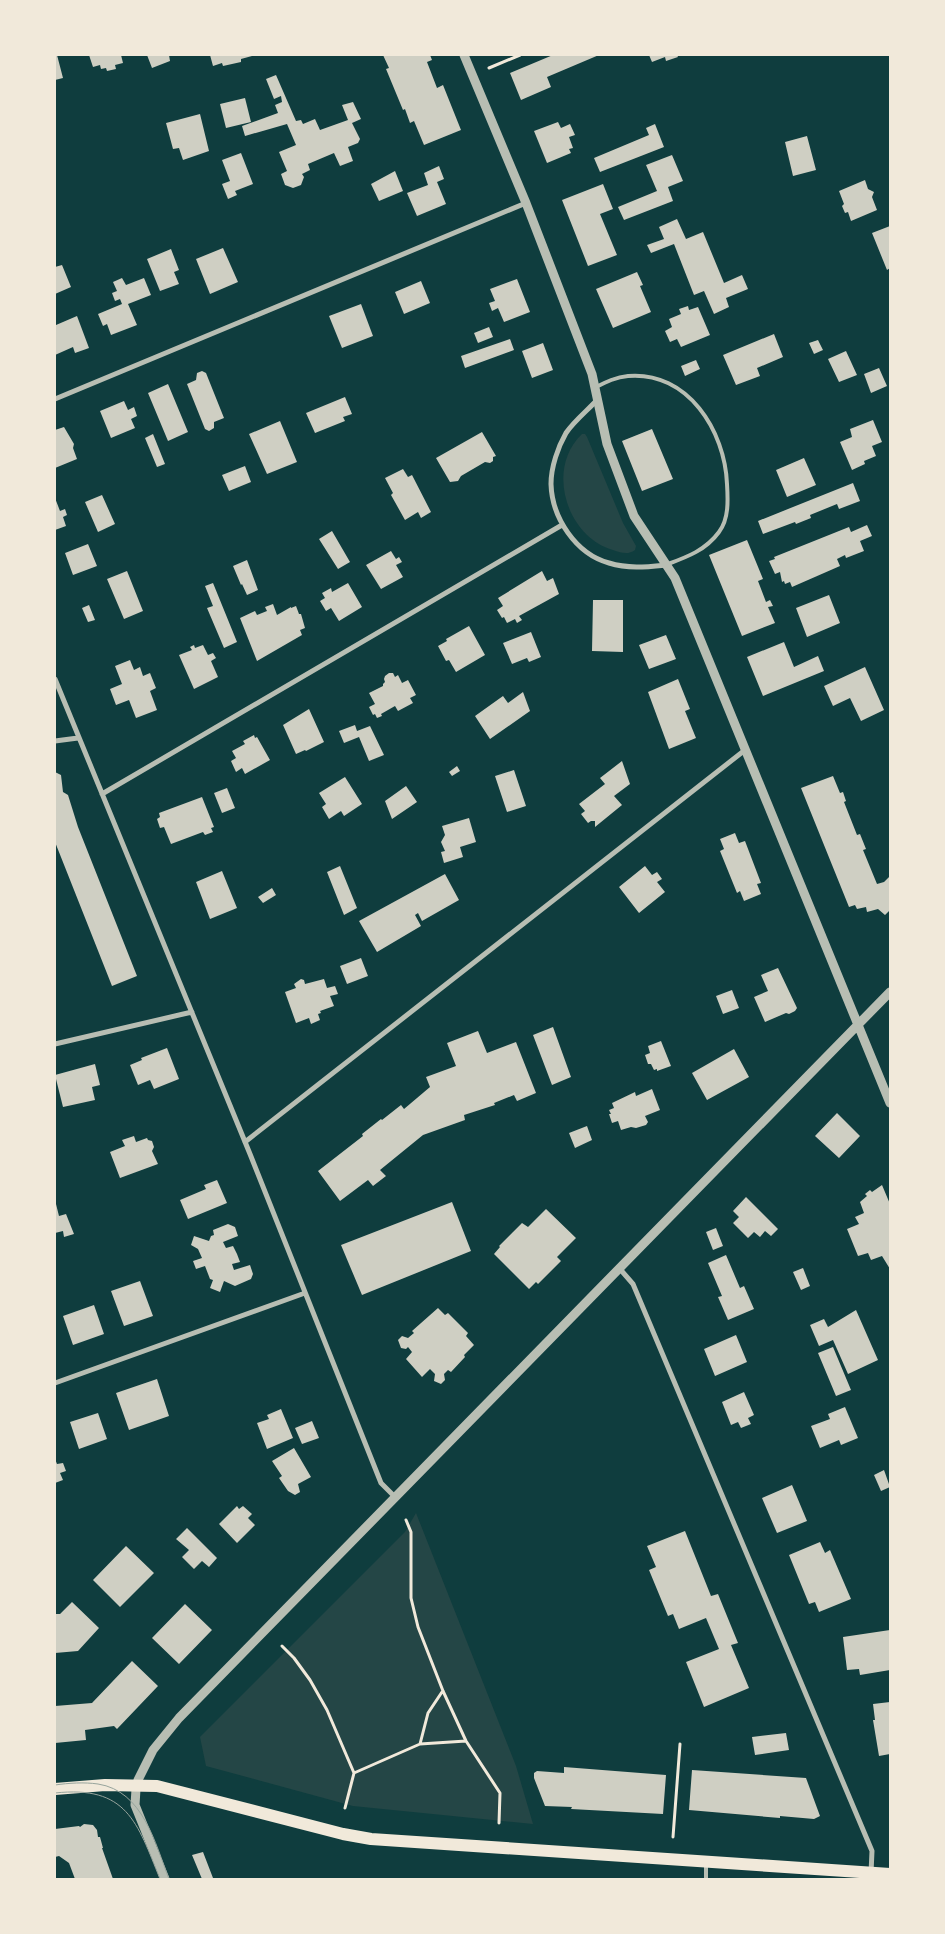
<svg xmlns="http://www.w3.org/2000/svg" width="945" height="1934" viewBox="0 0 945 1934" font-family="'DejaVu Sans',sans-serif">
  <rect width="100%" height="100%" fill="#0f3d3e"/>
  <!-- green -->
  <path fill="#244646" d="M582,434H585L587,437L623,523L636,546L635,550C628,555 622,553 613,550C567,537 545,469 582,434Z
    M416,1513L516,1766L533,1824L353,1806L206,1766L200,1737L405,1532Z"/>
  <!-- building -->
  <path fill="#cfcfc3" d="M55,55H57L63,78L55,80Z
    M89,55H121L123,63L115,65L116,69L107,71L106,68L101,69L100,65L93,67Z
    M147,55H169L170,61L152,68Z
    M210,55H252V56L241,59V62L223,66L222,63L213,66Z
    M383,55H430L432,60L427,62L437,88L443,85L461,130L424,145L414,121L410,123L405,109L403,110L386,69L389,68Z
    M553,55H599L547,77L551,87L521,100L510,73Z
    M649,55H677L678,57L666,61L665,57L652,62Z
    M276,75L296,121L301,120L303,124L315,119L320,130L348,120L342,105L353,102L361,119L352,123L360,139L358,143L348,147L353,161L340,166L334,153L308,164L310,170L302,174L304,177L301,185L293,188L285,185L281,174L287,171L279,152L296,145L287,124L245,136L242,126L278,113L275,105L282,102L281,96L274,99L266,79Z
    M245,98L251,122L226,128L220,104Z
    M200,114L209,151L183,160L179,148L173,149L166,123Z
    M558,122L561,128L570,124L575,135L569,137L573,148L569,149L571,153L547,163L534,131Z
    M655,124L664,147L600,172L594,158L649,135L646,128Z
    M807,136L816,170L793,176L785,142Z
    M241,153L253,184L235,191L237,195L228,199L222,184L230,181L222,160Z
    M672,155L683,181L668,187L673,201L624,220L618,207L657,191L646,165Z
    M439,166L444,179L437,182L446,204L417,216L407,193L428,185L424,173Z
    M395,171L403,191L379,201L371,184Z
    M865,180L868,189L874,192L872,197L877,210L851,221L848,212L845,213L842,206L844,204L839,191Z
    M603,184L613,209L600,214L617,255L588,266L562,200Z
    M677,219L686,239L703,232L724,283L742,275L748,289L726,298L729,307L714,314L704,291L694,295L674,244L651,253L647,245L664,239L659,227Z
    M890,226V268L887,270L872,233Z
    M223,248L238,282L210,294L196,259Z
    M171,249L179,270L174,272L179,284L160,291L147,259Z
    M62,265L71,287L55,294V267Z
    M637,272L643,285L640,286L651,312L613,328L596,289Z
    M122,278L126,285L144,278L151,295L128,304L137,325L111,335L107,324L103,326L98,314L122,304L120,299L115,301L112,293L117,291L113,282Z
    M517,279L530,312L504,322L498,308L492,311L489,303L495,301L490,289Z
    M421,281L430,303L404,314L395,292Z
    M361,304L373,336L342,348L329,316Z
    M688,306L689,310L698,307L710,335L681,347L677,339L670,342L665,331L672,327L669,319L681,314L679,309Z
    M77,316L89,348L75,353L73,347L55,355V322L56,325Z
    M489,327L493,337L478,343L474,333Z
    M774,334L783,357L757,368L760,376L736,385L723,355Z
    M510,339L514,350L465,368L461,356Z
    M818,340L823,350L814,354L809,343Z
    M543,343L553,370L532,378L522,351Z
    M846,351L857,375L839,382L828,359Z
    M696,360L700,369L685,376L681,366Z
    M879,368L887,386L871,393L864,374Z
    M202,371L206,373L224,418L214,422V428L209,431L205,429L187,384L196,380L197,373Z
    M168,384L188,432L168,441L148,393Z
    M345,397L352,414L343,417L345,421L315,433L306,413Z
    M124,401L128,410L134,407L137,416L131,419L135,428L111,438L100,411Z
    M873,420L882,442L872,446L876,456L864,461L865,464L852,470L840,442L852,437L850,429Z
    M280,421L297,462L267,474L249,434Z
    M64,427L74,444L73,448L77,459L55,468V430Z
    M652,429L673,479L642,491L622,441Z
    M482,432L496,456L493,457V461L490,463L485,462L461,476L458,481L450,482L436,458Z
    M153,434L165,464L157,467L145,438Z
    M804,458L816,485L787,497L776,470Z
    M245,466L251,482L229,491L222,475Z
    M403,469L408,477L412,475L431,512L421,518L418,512L405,520L391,495L393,493L385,478Z
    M853,483L860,501L839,509L837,504L810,515L811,518L796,524L795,522L763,534L758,521Z
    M102,495L115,524L98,532L85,502Z
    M55,498L60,511L65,509L67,515L63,517L66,526L55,530Z
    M867,525L872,536L860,541L864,551L846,558L845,555L837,559L840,566L792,587L790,582L785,584L784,581L782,582L780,572L775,574L769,561L775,559L774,557L849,527L851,532Z
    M332,531L350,562L338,569L319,539Z
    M747,540L763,579L758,581L766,602L770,600L773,606L768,607L775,623L742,636L709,555Z
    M88,544L97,566L73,575L65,553Z
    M391,551L396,559L399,557L402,562L396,565L403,577L381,589L366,565Z
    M247,560L258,590L247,595L242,584L241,585L233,566Z
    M127,571L143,611L124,619L107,579Z
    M542,571L547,581L553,578L559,594L519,616L522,620L517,623L515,619L507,623L504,617L502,618L497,610L503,606L498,598Z
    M213,583L237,642L224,648L207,608L213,606L205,586Z
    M348,583L362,607L339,621L331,608L326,611L320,601L325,598L322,593L331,588L332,592Z
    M829,595L840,623L807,637L796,608Z
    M593,600H623V652L592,651Z
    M273,604L277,615L291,607V608L296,606L299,614H301L305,628L300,630L302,635L257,661L240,618L255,611L257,615L267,611L265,607Z
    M89,605L95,620L88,622L82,608Z
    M469,626L485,655L456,672L449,660L446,661L438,646L447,641L446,639Z
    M531,632L541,657L529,662L527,658L512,664L503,643Z
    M666,635L676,659L649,669L639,645Z
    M784,642L794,667L818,656L824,671L763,696L747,657Z
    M194,645L195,648L203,645L208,655L213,653L216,658L211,661L218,677L194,689L179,655L192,650L190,647Z
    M130,660L134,670L140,667L143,676L150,673L156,688L150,691L157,710L136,718L129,700L116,705L110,689L122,684L115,666Z
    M865,667L884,710L861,721L850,698L833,706L824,686Z
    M389,673H393L395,677L398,675L402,683L408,680L416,695L410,698L413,703L398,711L395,706L381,714L382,716L377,718L375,714L373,715L369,707L375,704L369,693L383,686V684L385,682L384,679L385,676Z
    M678,679L690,709L685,711L696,738L669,749L648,692Z
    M523,692L530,711L490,739L475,716L503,696L508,703Z
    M309,709L324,742L306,751L305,750L296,754L283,725Z
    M355,725L357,731L370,726L384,755L369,761L359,737L344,743L339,731Z
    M254,735L255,738L257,737L270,760L245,774L242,768L236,772L231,761L236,758L232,751L245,744L243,741Z
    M622,761L630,784L614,796L622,805L595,827V821H591L588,823L581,814L585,811L579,804L605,784L600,778Z
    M457,766L460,771L452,776L449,772Z
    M514,770L526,806L507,812L495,776Z
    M55,772L61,775L63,792L68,795L78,827L137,976L112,986L55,842Z
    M833,776L840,793L843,792L846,801L844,802L857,835L860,834L866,849L863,850L877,884L884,882L890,876V910L885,915L878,909L867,912L866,907L857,909L855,905L849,907L801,788Z
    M345,777L362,804L344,816L341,811L329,819L322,807L326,804L319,793Z
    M406,786L417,802L392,819L385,801Z
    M227,788L235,808L222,813L214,793Z
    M202,797L214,827L211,828L213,832L205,835L203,832L171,844L164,827L160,828L157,819L160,817L159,813Z
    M469,818L476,842L460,847L463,857L444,863L441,852L445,851L441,842L445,835L442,826Z
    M735,833L739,843L745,841L761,883L757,884L761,894L744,901L740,891L737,893L720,851L724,849L720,839Z
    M340,866L357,908L344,915L327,872Z
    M645,866L652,875L657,872L662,879L657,882L665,892L639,913L619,887Z
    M222,871L237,908L210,919L196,882Z
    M445,874L459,900L422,921L418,913L415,915L421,926L377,952L359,921Z
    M272,888L276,895L263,903L258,897Z
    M361,958L368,976L347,984L340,966Z
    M778,968L797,1008L795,1011L789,1014L786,1013L765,1022L754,997L768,991L761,975Z
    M301,979L304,980L305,984L324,979L327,988L335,986L338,994L330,996L334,1006L320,1011L321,1013L318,1014L320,1020L311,1024L309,1018L296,1023L285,992L296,988L294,984Z
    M732,990L739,1008L723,1014L716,996Z
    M553,1027L571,1077L552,1085L533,1035Z
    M478,1031L487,1053L516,1042L536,1093L517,1101L514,1095L494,1103L495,1105L464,1115L465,1120L423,1135L380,1170L386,1176L373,1186L368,1180L340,1201L318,1171L363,1136L362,1134L381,1119L382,1120L401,1105L404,1109L430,1087L426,1077L456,1066L447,1043Z
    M661,1041L671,1066L657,1071V1069L654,1070L651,1064H648L645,1055L650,1053L648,1046Z
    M167,1048L179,1079L154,1089L150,1080L138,1085L130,1065L142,1060L141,1058Z
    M734,1049L749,1077L707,1100L692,1073Z
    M95,1064L100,1085L92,1087L95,1100L63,1107L55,1075Z
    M652,1089L660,1110L645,1116L648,1122L646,1125L636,1128L631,1127L621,1130L618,1121L612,1123L609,1114H611L609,1110L614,1108L612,1103L635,1092L636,1096Z
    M837,1113L860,1136L839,1158L815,1136Z
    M587,1126L592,1140L575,1148L569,1133Z
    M134,1136L136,1142L147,1138L148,1140L152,1141L154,1147L152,1151L158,1164L120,1178L110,1152L125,1146L122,1140Z
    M217,1180L227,1203L188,1219L180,1200L206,1189L204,1185Z
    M882,1185L890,1204V1269L882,1256L871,1260L868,1253L858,1256L847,1229L859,1224L855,1217L864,1213L860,1202L867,1196L865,1194L870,1190L872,1192Z
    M746,1197L778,1229L771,1236L765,1231L760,1237L754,1232L748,1238L733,1223L739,1217L733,1211Z
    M452,1202L471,1251L362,1295L341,1245Z
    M56,1204L59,1216L66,1214L74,1234L64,1237L63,1231L55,1233Z
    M546,1209L576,1238L557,1257L561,1261L538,1284L536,1282L529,1289L494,1254L500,1247L499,1246L522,1223L528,1227Z
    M228,1224L235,1227L238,1236L223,1242L226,1248L233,1246L237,1254L240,1262L232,1264L234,1270L250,1265L253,1274L251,1279L235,1286L224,1281L220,1292L210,1288L213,1280L210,1279L205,1266L196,1269L193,1261L202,1258L198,1249L191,1245L194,1236L209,1241L211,1236L214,1235L213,1230Z
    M716,1228L723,1246L713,1250L706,1232Z
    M726,1255L740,1288L744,1286L754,1309L728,1320L718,1297L722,1296L708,1263Z
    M803,1268L810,1286L801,1290L793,1272Z
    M140,1281L153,1316L124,1326L111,1291Z
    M94,1305L104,1334L73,1345L63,1316Z
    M438,1308L445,1315L448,1313L468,1333L466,1336L474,1345L464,1355L465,1357L451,1372L448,1370L444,1374L445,1380L441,1384L434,1381L435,1374L430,1369L422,1377L406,1359L412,1352L408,1347L406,1349L401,1348L398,1340L402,1336L408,1338L414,1333L412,1331Z
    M856,1310L878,1360L848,1374L833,1340L819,1346L810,1325L824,1319L828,1327Z
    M736,1335L747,1362L715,1376L704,1349Z
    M833,1347L851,1390L836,1396L818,1353Z
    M157,1379L169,1416L129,1430L116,1393Z
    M744,1392L754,1415L748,1418L751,1424L741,1428L738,1422L731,1425L722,1402Z
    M845,1407L858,1438L841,1445L839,1440L820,1448L811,1426L830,1419L828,1414Z
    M281,1409L293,1438L267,1449L257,1423L269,1419L267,1415Z
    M98,1413L107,1439L79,1449L70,1422Z
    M312,1421L319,1438L302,1444L295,1428Z
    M294,1448L311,1477L298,1484L300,1492L295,1495L288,1491L279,1478L282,1476L272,1461Z
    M55,1459L57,1464L63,1463L66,1471L60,1473L63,1480L55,1483Z
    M884,1470L890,1487L881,1491L874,1475Z
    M792,1485L807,1521L777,1533L762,1498Z
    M237,1506L239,1509L243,1506L252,1514L248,1518L255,1525L237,1543L219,1524Z
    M187,1528L217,1558L209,1567L202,1561L194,1569L182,1557L189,1550L176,1539Z
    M685,1531L711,1596L718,1594L738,1643L731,1645L749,1688L704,1707L686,1662L719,1649L706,1618L679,1629L673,1614L668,1616L649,1570L656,1567L647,1546Z
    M820,1542L825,1553L830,1550L851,1599L819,1612L815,1602L809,1604L789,1555Z
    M126,1546L154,1573L120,1607L93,1580Z
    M72,1602L99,1628L78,1651L55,1653V1614H60Z
    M185,1604L212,1630L179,1664L152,1638Z
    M890,1630V1670L860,1675L859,1669L847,1670L843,1637Z
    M132,1661L158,1686L117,1729L114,1726L85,1730L86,1740L55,1743V1706L92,1703Z
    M890,1702V1754L879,1756L873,1720H875L873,1704Z
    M786,1733L789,1750L755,1755L752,1737Z
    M564,1767L666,1775L663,1814L571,1809L572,1807L545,1806L534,1778V1773L537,1771L564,1773Z
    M692,1770L806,1778L820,1816L814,1819L780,1816V1818L689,1810Z
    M84,1824L93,1825L97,1830L98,1837H100L103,1848H102L113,1879H75L69,1863L59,1856L55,1857V1829L79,1826L80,1827Z
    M203,1852L213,1878L209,1879H202L192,1855Z"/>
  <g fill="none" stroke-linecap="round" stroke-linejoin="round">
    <!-- path -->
    <path stroke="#f1e9da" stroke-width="3" d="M489,68L520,55
      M406,1520L411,1532V1598L418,1627L443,1691L466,1741L500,1793L499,1823
      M282,1646L294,1658L310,1680L327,1710L354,1773L345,1808
      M420,1744L428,1713L442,1692
      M354,1773L420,1744L466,1741
      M673,1837L680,1744"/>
    <!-- service -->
    <path stroke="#b8beb3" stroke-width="4" d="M596,387C606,382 616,377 628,376C688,371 725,431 727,484C728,500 729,519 719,532C706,550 687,557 668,564
      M706,1864V1879"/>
    <!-- minor -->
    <path stroke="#b8beb3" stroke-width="5" d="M55,399L526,203
      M598,399C588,410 574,421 566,433C558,447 551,467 551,484C552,518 576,554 609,563C628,569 646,567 666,565
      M55,679L250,1154L381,1483L395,1497
      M55,741L78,738
      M102,794L562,525
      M55,1044L192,1012
      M245,1142L745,750
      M620,1269L633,1284L872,1851L871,1873
      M55,1383L305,1293"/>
    <!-- tertiary -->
    <path stroke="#b8beb3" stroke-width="9" d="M464,55L526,203L592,374L607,444L634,516L675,578L890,1103
      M165,1879L135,1805L136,1789L138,1780L153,1750L179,1718L890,992"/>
    <!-- primary -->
    <path stroke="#f1e9da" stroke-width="12" d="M55,1789L105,1785L157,1786L343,1834L371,1839L890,1874"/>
    <!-- tram -->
    <path stroke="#97a49c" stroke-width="1" d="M55,1785C69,1783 84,1782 98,1784C143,1791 155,1843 169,1879
      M55,1793C127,1785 137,1822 160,1879"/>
  </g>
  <!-- border -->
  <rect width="945" height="1934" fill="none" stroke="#f1e9da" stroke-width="112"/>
</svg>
